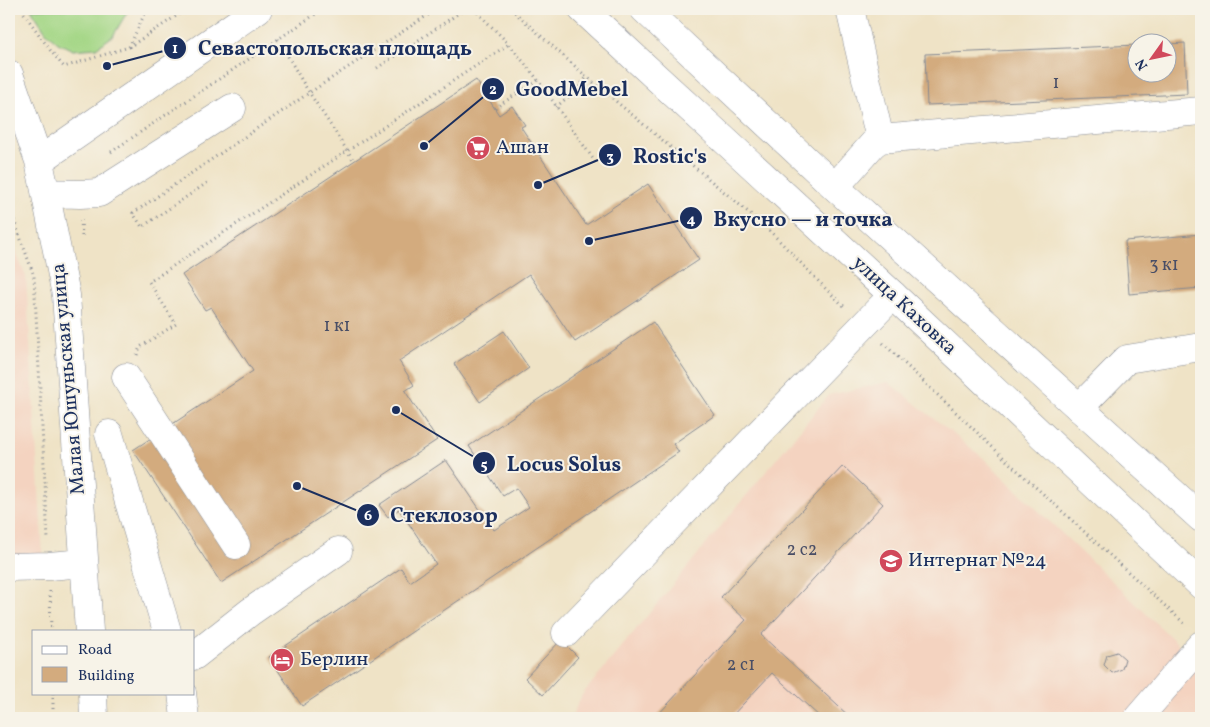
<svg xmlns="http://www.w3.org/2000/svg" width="1210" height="727" viewBox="0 0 1210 727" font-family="Vollkorn,serif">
  <rect width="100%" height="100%" fill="#f7f3e8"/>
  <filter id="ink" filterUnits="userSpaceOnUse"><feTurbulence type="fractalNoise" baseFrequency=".02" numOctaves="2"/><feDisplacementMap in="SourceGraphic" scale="10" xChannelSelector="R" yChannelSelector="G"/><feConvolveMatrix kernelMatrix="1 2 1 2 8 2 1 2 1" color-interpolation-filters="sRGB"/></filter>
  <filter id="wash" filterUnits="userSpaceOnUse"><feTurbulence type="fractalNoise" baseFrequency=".0096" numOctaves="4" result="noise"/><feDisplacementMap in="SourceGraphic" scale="20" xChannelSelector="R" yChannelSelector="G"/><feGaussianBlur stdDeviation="1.12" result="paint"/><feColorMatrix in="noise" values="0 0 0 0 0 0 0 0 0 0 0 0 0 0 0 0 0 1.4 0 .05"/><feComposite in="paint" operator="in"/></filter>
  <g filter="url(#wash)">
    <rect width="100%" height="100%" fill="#efe3c6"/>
    <!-- built -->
    <path fill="#f4d3c0" d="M9,235L26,277L43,556L9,557Z
      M888,382L981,456L1201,666V718H571L582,695L829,395Z"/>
    <!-- green -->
    <path fill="#a5d787" stroke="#608372" d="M31,9H129L113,36L96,48L73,50L58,43L46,32Z"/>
    <g id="blocks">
      <!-- building -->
      <path fill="#d3ab7e" d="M1185,43L1187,94L927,105L925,54L1138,45V72H1168V44Z
        M476,80L499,115L512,106L525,125L521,127L586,225L648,184L699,260L575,342L529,274L399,361L414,385L405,391L437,440L221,583L133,450L253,371L211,307L205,310L182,275Z
        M1201,234V288L1129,294L1125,241Z
        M653,322L715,415L673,444L679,452L302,706L269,657L401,568L410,582L436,564L399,509L388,517L379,505L446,460L494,530L529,507L516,488L503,496L469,446Z
        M504,331L529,368L480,402L454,364Z
        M843,466L883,504L761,635L851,718H821L772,673L730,718H655L746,620L721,597Z
        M561,640L578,657L543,695L525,678Z
        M1117,652L1125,659L1122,669L1112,673L1104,665L1107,655Z"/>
    </g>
  </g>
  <g filter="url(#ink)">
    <use href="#blocks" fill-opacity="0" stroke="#858992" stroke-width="1"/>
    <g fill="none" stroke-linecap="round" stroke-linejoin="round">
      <!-- minor casing -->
      <g stroke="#858992" stroke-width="29">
        <path id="minor" d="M850,9L880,139
          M9,74L39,161L66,295L89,631
          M39,161L258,9
          M835,187L873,144L880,139L1201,111
          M46,193L80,194L99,193L232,108
          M126,377L236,545
          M1079,408L1127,359L1201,347
          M109,434L167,631
          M9,567L49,566L84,563
          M566,633L893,295
          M194,656L250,612L338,551
          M93,693L94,718
          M182,693L185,718
          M1138,718L1201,645"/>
      </g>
      <!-- major casing -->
      <g stroke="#858992" stroke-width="29">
        <path id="major" d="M582,9L893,295L1201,585
          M644,9L835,187L1201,518"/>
      </g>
      <!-- path -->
      <path stroke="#858992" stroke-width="3" stroke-dasharray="1 4" stroke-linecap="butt" d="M21,9L50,50L64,67L129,47L187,9
        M474,9L509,44L538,80L596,163
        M511,9L587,77L766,227L827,290L846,308
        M278,39L305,86L354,161
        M129,47L147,9
        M377,68L465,9
        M556,107L574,92L587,77
        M495,108L538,80
        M111,152L323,9
        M207,183L142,227L133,213L309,93L437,9
        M9,206L34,276L48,540
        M81,220L82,236
        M883,343L1005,459L1186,625
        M137,355L140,347L176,324L149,282L509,44
        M50,591L51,631
        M53,693V718"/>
      <!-- minor -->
      <use href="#minor" stroke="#fff" stroke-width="28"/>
      <!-- major -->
      <use href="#major" stroke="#fff" stroke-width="28"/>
    </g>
  </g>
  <!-- icons -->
  <defs>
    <g id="supermarket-disc" transform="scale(1.25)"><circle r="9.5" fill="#d1495b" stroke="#f7f3e8"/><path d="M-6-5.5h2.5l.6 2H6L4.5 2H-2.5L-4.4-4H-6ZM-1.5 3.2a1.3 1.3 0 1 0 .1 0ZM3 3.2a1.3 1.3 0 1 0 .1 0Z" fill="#fff"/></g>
    <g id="school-disc" transform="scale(1.25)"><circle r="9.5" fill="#d1495b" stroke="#f7f3e8"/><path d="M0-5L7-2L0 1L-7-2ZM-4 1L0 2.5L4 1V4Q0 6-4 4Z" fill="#fff"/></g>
    <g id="hotel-disc" transform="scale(1.25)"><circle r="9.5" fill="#d1495b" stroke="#f7f3e8"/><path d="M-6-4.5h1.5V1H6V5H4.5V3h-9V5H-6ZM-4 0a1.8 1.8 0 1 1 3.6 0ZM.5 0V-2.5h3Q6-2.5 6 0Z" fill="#fff"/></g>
  </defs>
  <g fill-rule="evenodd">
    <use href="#supermarket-disc" x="478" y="148"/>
    <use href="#school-disc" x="891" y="561"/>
    <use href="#hotel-disc" x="282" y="660"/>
  </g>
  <g text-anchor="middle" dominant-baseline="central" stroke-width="4" stroke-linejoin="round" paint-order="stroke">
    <!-- number labels -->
    <g font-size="18" fill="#494e66">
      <text x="1056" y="83">1</text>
      <text x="1164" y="265">3 к1</text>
      <text x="337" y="326">1 к1</text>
      <text x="802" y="550">2 с2</text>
      <text x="741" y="665">2 с1</text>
    </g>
    <!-- poi labels -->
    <g font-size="20" fill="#1b2f5e" stroke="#f7f3e8" text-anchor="start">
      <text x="496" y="148">Ашан</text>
      <text x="908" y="561">Интернат №24</text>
      <text x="300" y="660">Берлин</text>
    </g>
    <!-- street labels -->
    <g font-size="20" fill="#1b2f5e" stroke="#f7f3e8">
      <text transform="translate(904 306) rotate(43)">улица Каховка</text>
      <text transform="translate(69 379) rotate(-95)">Малая Юшуньская улица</text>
    </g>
  </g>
  <!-- callouts -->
  <path fill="none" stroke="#1b2f5e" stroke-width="2" d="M107 66L175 48M424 146L493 89M538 185L610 155M589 241L691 218M396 410L484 463M297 486L368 515"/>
  <g fill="#1b2f5e" stroke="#f7f3e8" stroke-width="2">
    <circle cx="107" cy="66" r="5"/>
    <circle cx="424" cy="146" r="5"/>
    <circle cx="538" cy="185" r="5"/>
    <circle cx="589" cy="241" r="5"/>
    <circle cx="396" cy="410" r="5"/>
    <circle cx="297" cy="486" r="5"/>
    <circle cx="175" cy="48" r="12"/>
    <circle cx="493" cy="89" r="12"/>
    <circle cx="610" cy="155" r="12"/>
    <circle cx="691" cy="218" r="12"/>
    <circle cx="484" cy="463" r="12"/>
    <circle cx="368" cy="515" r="12"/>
  </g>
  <g font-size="15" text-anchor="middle" font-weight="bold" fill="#fff">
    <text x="175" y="53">1</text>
    <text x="493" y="94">2</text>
    <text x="610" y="161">3</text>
    <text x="691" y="224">4</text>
    <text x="484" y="469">5</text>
    <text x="368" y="520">6</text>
  </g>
  <g font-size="21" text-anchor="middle" font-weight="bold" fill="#1b2f5e" stroke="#f7f3e8" stroke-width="4" stroke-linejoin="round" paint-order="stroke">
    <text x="335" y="55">Севастопольская площадь</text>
    <text x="572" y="96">GoodMebel</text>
    <text x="670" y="163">Rostic's</text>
    <text x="803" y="226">Вкусно — и точка</text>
    <text x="564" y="471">Locus Solus</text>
    <text x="444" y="522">Стеклозор</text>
  </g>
  <!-- margin -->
  <rect width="1210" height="727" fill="none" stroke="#f7f3e8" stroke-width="30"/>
  <!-- legend -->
  <rect x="32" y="630" width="162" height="65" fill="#f7f3e8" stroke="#9fa5b1"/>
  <rect x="42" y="646" width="25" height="8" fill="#ffffff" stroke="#9fa5b1"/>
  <text x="78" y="654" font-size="15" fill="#1b2f5e">Road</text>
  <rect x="42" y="667" width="25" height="15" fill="#d3ab7e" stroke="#9fa5b1"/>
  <text x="78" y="680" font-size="15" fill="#1b2f5e">Building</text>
  <!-- north arrow -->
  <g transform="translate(1152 58) rotate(237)"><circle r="24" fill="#f7f3e8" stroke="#9fa5b1"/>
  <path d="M0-4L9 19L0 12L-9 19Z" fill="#d1495b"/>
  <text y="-8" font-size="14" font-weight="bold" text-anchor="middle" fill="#1b2f5e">N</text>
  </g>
</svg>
